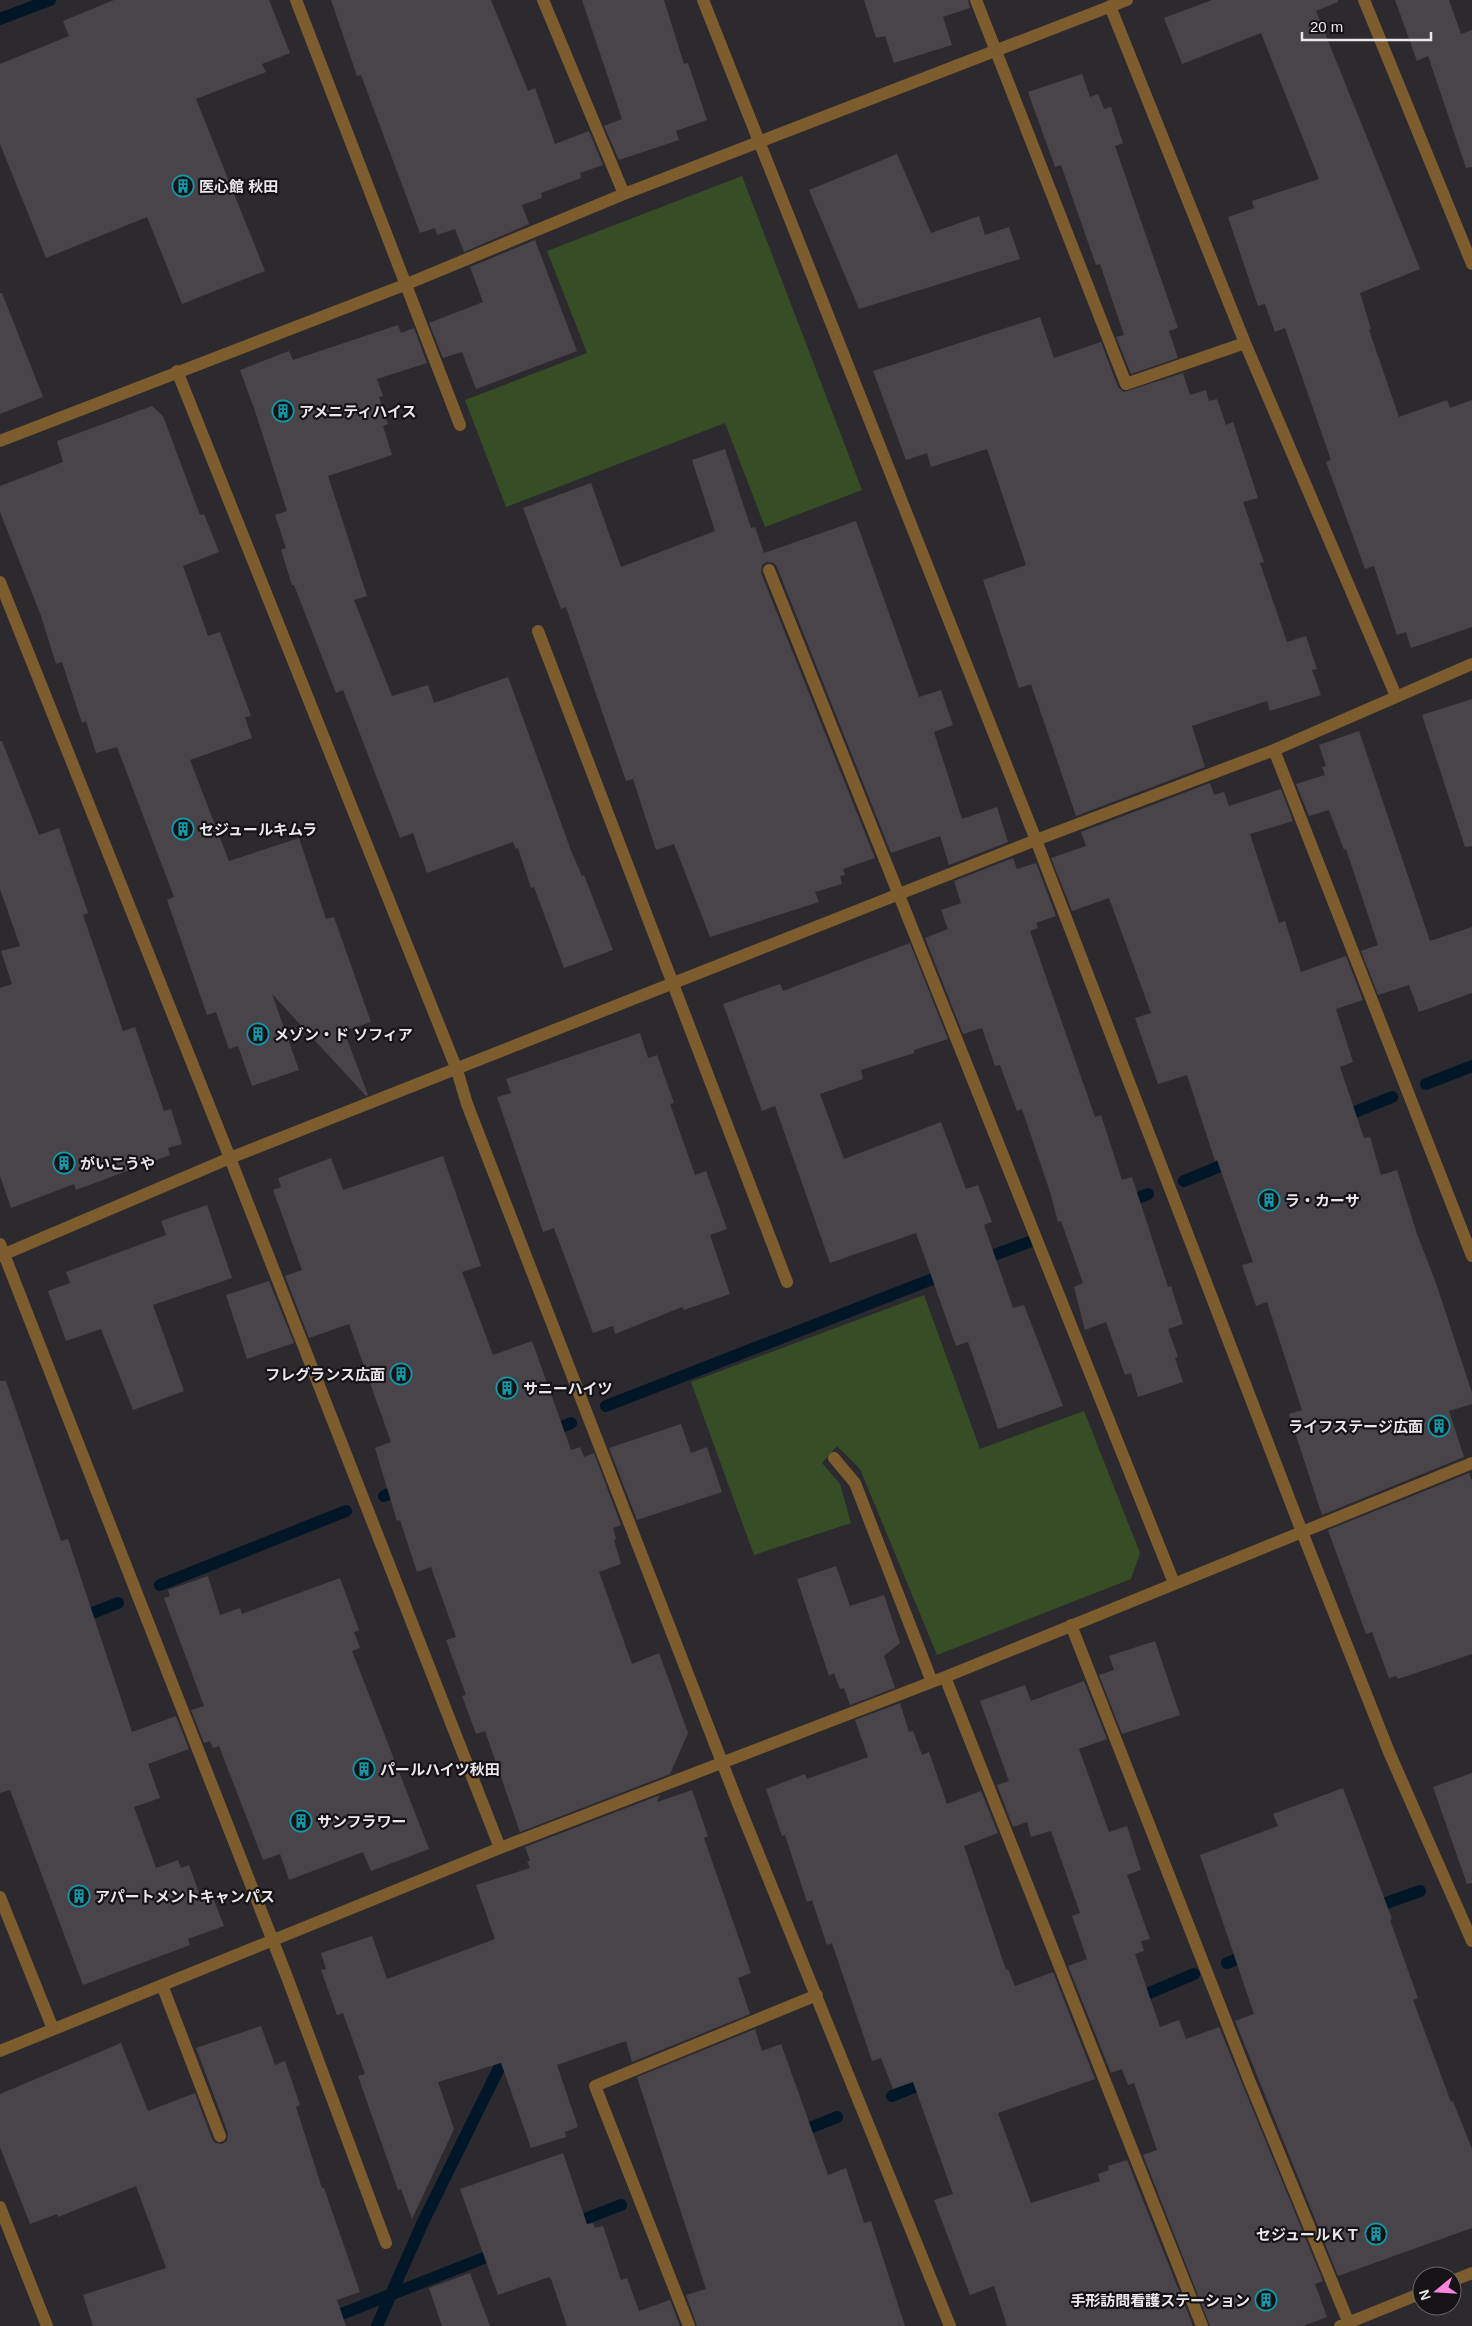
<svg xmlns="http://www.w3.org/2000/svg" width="1472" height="2326" viewBox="0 0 1472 2326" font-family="Helvetica,'Noto Sans JP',sans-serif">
  <rect width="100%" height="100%" fill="#2d2a2f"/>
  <!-- green -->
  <path fill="#364d25" d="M742,176L862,490L765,527L725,423L506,507L465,400L587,353L547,251Z
    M924,1295L980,1449L1084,1411L1140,1553L1131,1579L937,1655L860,1469L837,1446L822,1463L840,1484L851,1523L754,1555L691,1382Z"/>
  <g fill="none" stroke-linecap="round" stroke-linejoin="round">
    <!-- stream -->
    <path stroke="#011727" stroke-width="12" d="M0,19L50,0
      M1426,1084L1472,1066
      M1340,1118L1392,1097
      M1184,1181L1235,1160
      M1125,1203L1148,1194
      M978,1261L1029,1242
      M606,1406L948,1273
      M547,1433L571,1423
      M384,1496L405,1488
      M160,1585L346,1511
      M77,1619L118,1603
      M1372,1908L1420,1891
      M1227,1963L1250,1954
      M1133,2000L1194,1974
      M892,2096L929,2081
      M795,2134L837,2117
      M569,2225L621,2205
      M311,2326L499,2252
      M377,2326L423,2222L509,2048"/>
  </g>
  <!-- building -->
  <path fill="#49444a" d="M114,0H269L290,53L262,64L266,72L196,99L265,271L182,304L147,217L46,258L0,144V64L69,36L63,21Z
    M331,0H491L528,91L535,88L555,144L589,131L603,165L580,173L581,178L541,193L542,198L522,205L529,224L464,252L455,229L437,235L435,228L420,233L361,75L357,76Z
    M582,0H664L684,64L688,63L707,120L676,131L679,140L619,160L604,126L622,119Z
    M864,0H968L970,8L943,17L952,45L894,63L885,36L876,38Z
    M1212,0H1338V2L1316,11L1420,269L1360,293L1371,329L1369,330L1399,417L1447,400L1450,408L1472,400V627L1411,648L1406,632L1397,635L1374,566L1365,569L1326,462L1331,460L1285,328L1275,332L1265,304L1258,306L1228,217L1254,208L1252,201L1319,179L1261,33L1182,64L1164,18Z
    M1395,0H1449L1461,34L1472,30V167L1466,168L1428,56L1417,61Z
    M1082,74L1090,97L1098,94L1104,109L1111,107L1123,143L1115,146L1178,328L1169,331L1178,358L1131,374L1116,337L1124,335L1100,264L1096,265L1061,165L1055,167L1028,92Z
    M897,154L931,233L979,216L985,235L1009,227L1020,259L859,309L809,190Z
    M535,240L577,351L476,389L462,352L443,358L429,323L483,302L470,267Z
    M0,293H2L43,397L0,414Z
    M1040,317L1054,358L1101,342L1118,387L1124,392L1183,373L1190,395L1206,390L1209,401L1217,399L1226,425L1233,422L1258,498L1243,502L1264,562L1260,563L1287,642L1306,636L1317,669L1312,670L1321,695L1270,711L1267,701L1192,726L1205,767L1076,816L1031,684L1019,688L983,580L1026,565L987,449L931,467L927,453L906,460L873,371Z
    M398,325L401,333L414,328L427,363L377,379L383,396L379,397L388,424L383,426L392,455L328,476L367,596L354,600L392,696L428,685L434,703L508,677L572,853L582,876L584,875L613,950L564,968L534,887L531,888L518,848L516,849L513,842L427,873L413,833L400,838L343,690L336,693L294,585H292L281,550L286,548L275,515L287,511L255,411L240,370L289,351L293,360Z
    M152,406L163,416L200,515L204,514L219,552L183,566L208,636L220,632L251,716L245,717L252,738L190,760L229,861L299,838L326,919L334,917L371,1022L344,1031L368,1095L366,1096L272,994L299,1070L252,1086L238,1046L229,1049L216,1012L207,1015L167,900L174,897L117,747L96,753L86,721L82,723L62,662L56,664L41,616L0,512V486L63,462L57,441Z
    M725,449L751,528L755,527L764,553L856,521L919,697L941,690L953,725L934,732L962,819L997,807L1008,842L949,865L940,836L891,853L777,567L774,563L766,562L762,565L761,573L875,858L843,869L845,875L840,876L842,884L815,892L819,902L710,937L674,844L656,850L633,779L626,781L566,607L561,609L523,508L591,483L621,567L715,531L692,460Z
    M1472,699V846L1465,847L1422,715Z
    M1359,731L1430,941L1472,927V993L1419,1012L1409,985L1378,995L1361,951L1378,945L1346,849L1344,850L1329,810L1309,816L1296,784L1325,775L1322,767L1326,766L1319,745Z
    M0,741H2L39,835L59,828L88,913L83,915L123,1031L135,1027L164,1111L171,1109L182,1144L168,1148L170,1155L76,1190L74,1184L11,1208L0,1176V988L12,984L1,951L20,946L0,889Z
    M1210,783L1214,795L1224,792L1229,806L1281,789L1293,821L1250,834L1279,923L1285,921L1301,972L1346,956L1363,1000L1336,1009L1353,1062L1340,1067L1364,1138L1370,1137L1381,1175L1397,1170L1417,1234L1436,1283L1472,1393V1404L1449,1411L1464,1457L1322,1515L1289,1414L1302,1410L1267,1302L1256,1306L1242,1265L1253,1262L1217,1160L1215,1161L1187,1075L1158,1084L1135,1018L1151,1013L1109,898L1072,911L1051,858L1086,846L1081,832Z
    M1013,858L1017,869L1036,863L1056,916L1036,923L1038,928L1030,931L1095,1117L1101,1115L1122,1180L1132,1177L1168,1287L1171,1286L1183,1324L1168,1329L1178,1357L1175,1358L1183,1382L1138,1397L1131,1373L1125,1375L1106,1322L1085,1330L1074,1287L1083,1283L1061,1221L1058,1222L1050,1192L1022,1109L1017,1111L1000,1065L995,1066L982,1028L963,1034L925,938L948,929L941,910L961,903L954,881Z
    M910,943L948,1039L914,1050V1053L861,1070L863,1079L820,1094L844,1159L941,1122L966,1189L978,1185L992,1222L984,1225L1013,1308L1024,1305L1063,1406L998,1429L968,1342L956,1346L916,1233L830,1263L775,1106L762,1111L723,1004L780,984L783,991Z
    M640,1033L648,1058L657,1055L674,1103L670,1104L695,1175L706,1171L727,1229L710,1235L730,1294L684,1310L682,1307L615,1334L613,1326L593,1333L554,1228L543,1232L497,1097L511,1093L506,1079Z
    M443,1156L481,1266L462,1272L493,1355L532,1341L571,1450L580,1447L584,1457L594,1453L621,1525L613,1528L616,1539L614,1540L621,1564L599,1572L632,1664L659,1653L688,1733L670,1774L520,1832L485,1731L476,1734L462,1696L466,1695L446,1640L456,1637L431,1567L417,1572L400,1520L397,1521L375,1448L391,1442L349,1324L309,1338L285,1276L302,1270L273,1190L281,1187L278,1178L331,1158L343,1190Z
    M207,1205L232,1278L153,1305L184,1391L133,1410L101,1329L66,1341L48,1291L70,1283L66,1272L166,1235L161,1221Z
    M269,1281L294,1343L247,1359L226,1295Z
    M0,1381H6L61,1541L68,1539L132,1732L176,1716L189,1749L148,1764L160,1798L134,1807L156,1868L178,1860L181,1868L189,1865L201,1898L212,1895L224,1926L188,1939L190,1945L83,1985L10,1790L0,1793Z
    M681,1424L691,1453L707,1447L722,1492L637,1520L609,1448Z
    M1469,1473L1472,1481V1654L1398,1679L1396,1676L1389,1678L1372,1632L1366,1634L1328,1530Z
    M836,1566L850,1606L884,1595L900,1643L884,1656L895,1688L850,1705L844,1688L840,1689L834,1673L829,1676L797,1579Z
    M208,1576L220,1615L240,1608L242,1614L340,1578L359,1630L354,1632L360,1648L352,1651L429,1849L371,1871L363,1852L289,1880L280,1854L263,1860L219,1746L213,1748L210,1741L204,1743L191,1710L204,1706L164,1598L170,1596L168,1590Z
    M1155,1641L1180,1715L1122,1734L1099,1675L1114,1670L1109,1656Z
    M1084,1681L1107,1739L1079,1749L1109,1832L1127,1826L1141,1870L1127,1875L1150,1939L1141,1941L1144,1951L1135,1954L1160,2027L1179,2020L1186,2039L1219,2027L1323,2281L1315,2284L1327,2317L1303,2326H1210L1143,2155L1157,2150L1134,2083L1128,2085L1122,2069L1111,2073L1068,1966L1087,1959L1072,1916L1080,1913L1051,1831L1031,1837L1027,1822L1013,1827L997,1785L1009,1781L980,1701L1025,1685L1031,1701Z
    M900,1703L909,1732L913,1731L922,1755L929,1752L947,1804L981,1791L998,1833L964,1846L1006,1970L1008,1969L1015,1986L1053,1972L1095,2079L998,2113L1031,2203L1100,2181L1098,2174L1109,2170L1108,2166L1127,2160L1193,2326H1007L994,2286L970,2295L934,2200L953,2194L913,2082L893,2089L881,2058L872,2061L832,1943L827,1945L812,1900L807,1902L785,1835L782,1836L766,1789L805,1774L807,1779L868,1757L855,1720Z
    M1472,1773V1883L1467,1884L1433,1787Z
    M1343,1788L1392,1919L1390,1920L1418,1998L1413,2000L1451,2102L1453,2101L1472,2149V2228L1338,2276L1235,2021L1254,2014L1200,1855L1278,1826L1273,1814Z
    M692,1790L708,1836L704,1838L751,1973L738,1978L750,2014L632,2062L626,2041L557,2065L578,2127L565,2132L566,2137L531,2148L501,2063L438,2082L454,2129L412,2219L401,2189L398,2190L358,2076L365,2074L343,2013L337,2015L321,1970L326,1969L321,1953L372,1936L387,1979L495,1939L476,1885L530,1868L527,1861H530L525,1847L660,1795L657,1802Z
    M261,2026L275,2065L285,2061L300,2105L296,2107L322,2188H324L360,2292L337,2300L346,2326H93L83,2295L166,2268L136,2186L58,2217L57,2214L30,2224L0,2147V2094L121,2043L148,2111L195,2093L212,2139L215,2143L222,2144L227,2141L228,2133L196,2048Z
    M755,2029L762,2051L781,2044L828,2175L846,2168L864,2223L871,2221L905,2326H697L686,2295L706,2289L637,2077Z
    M563,2153L587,2224L593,2223L595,2228L603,2226L621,2280L627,2278L639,2311L670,2300L680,2326H567L551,2279L549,2277L498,2295L460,2189Z
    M470,2273L490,2326H442L429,2288Z"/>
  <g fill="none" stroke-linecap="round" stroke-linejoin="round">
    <!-- minor -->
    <path stroke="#7d5c2e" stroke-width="12" d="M296,0L460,425
      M543,0L624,194
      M703,0L1036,840L1302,1532L1389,1752L1472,1941
      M976,0L1126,384L1245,343
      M1364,0L1472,264
      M1110,6L1245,343L1396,696
      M177,371L457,1070L467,1104L737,1801L950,2326
      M0,441L407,284L624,194L1127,0
      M769,570L1174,1583
      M0,582L230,1158L500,1848
      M538,631L787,1282
      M1274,750L1472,1256
      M0,1244L287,1977L386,2243
      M0,1256L230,1158L1036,840L1274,750L1472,664
      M834,1458L855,1483L932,1682
      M1071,1625L1249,2080L1350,2326
      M945,1677L1202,2326
      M0,1897L53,2029
      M162,1985L220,2136
      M0,2051L500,1848L945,1677L1472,1463
      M0,2207L47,2326
      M1452,2281L1472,2273
      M689,2326L595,2086L817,1995
      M1340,2326L1422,2293"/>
  </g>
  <!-- icons -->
  <defs>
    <g id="building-ring" transform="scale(1.125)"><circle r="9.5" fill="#151316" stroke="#0f9aa8" stroke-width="1.5"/><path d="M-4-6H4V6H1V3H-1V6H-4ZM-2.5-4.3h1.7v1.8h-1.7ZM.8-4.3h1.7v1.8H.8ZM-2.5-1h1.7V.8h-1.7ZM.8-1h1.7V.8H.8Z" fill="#0f9aa8"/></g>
  </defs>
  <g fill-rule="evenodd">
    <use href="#building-ring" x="183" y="186"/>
    <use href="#building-ring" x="283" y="411"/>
    <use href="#building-ring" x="183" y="829"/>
    <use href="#building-ring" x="258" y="1034"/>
    <use href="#building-ring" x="64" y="1163"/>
    <use href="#building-ring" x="1269" y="1200"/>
    <use href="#building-ring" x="401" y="1374"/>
    <use href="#building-ring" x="507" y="1388"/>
    <use href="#building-ring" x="1439" y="1426"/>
    <use href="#building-ring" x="364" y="1769"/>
    <use href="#building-ring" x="301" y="1821"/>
    <use href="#building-ring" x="79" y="1896"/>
    <use href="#building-ring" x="1376" y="2234"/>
    <use href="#building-ring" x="1266" y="2300"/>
  </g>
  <g text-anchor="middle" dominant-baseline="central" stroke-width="4.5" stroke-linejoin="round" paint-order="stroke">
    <!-- poi labels -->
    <g font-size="15" font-weight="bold" fill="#e9e7eb" stroke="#151316" text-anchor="start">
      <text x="199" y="186">医心館 秋田</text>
      <text x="299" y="411">アメニティハイス</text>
      <text x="199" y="829">セジュールキムラ</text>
      <text x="274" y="1034">メゾン・ド ソフィア</text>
      <text x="80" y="1163">がいこうや</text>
      <text x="1285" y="1200">ラ・カーサ</text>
      <text x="385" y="1374" text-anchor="end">フレグランス広面</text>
      <text x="523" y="1388">サニーハイツ</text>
      <text x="1423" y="1426" text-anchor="end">ライフステージ広面</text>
      <text x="380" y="1769">パールハイツ秋田</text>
      <text x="317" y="1821">サンフラワー</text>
      <text x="95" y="1896">アパートメントキャンパス</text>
      <text x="1360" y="2234" text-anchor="end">セジュールＫＴ</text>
      <text x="1250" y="2300" text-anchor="end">手形訪問看護ステーション</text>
    </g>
  </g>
  <!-- north arrow -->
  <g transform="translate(1437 2291) rotate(252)"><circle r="24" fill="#151316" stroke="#6a686b"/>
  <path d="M0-4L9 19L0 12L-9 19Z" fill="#fe85df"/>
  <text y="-8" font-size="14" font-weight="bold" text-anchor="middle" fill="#e9e7eb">N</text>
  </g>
  <!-- scale -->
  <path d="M1302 32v8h129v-8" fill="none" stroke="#e9e7eb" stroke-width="2.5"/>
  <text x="1310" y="32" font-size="15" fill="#e9e7eb" stroke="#151316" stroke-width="4" paint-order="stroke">20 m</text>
</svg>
